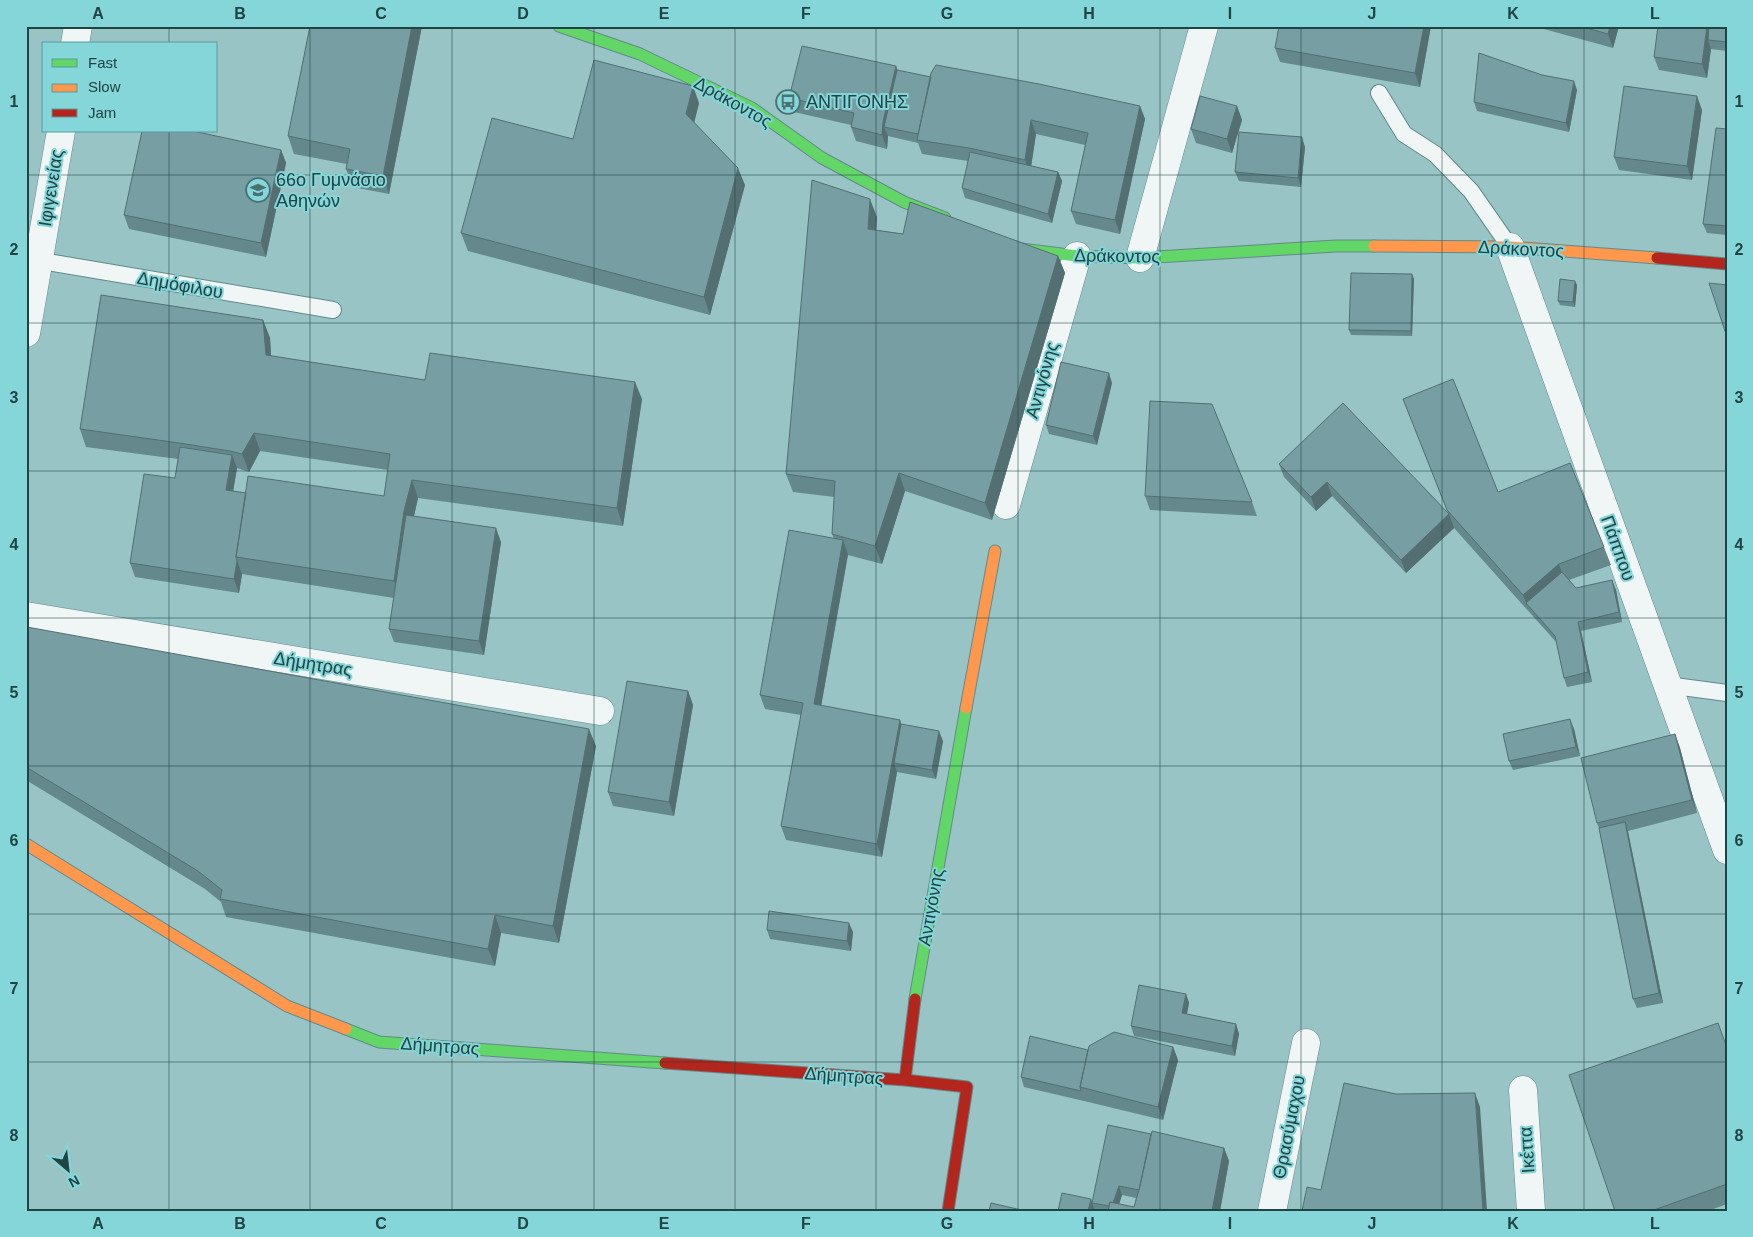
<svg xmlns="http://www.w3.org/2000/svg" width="1753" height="1237" viewBox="0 0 1753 1237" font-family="Helvetica,sans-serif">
  <rect width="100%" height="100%" fill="#98c4c5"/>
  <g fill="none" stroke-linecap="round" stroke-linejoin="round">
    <!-- lane casing -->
    <g stroke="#64898a" stroke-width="18">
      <path id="lane" d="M1379,93L1404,134L1435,154L1471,191L1510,247
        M30,259L333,310
        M1667,685L1727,693"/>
    </g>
    <!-- street casing -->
    <g stroke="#64898a" stroke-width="29">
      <path id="street" d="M75,44L78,26
        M1510,247L1727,850
        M1140,258L1204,26
        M26,333L61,131
        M1006,505L1077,256
        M26,616L600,711
        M1523,1090L1531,1211
        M1272,1211L1306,1043"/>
    </g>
    <!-- fast casing -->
    <g stroke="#64898a" stroke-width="13">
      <path id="fast" d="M559,26L640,54L752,108L822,158L904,202L945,218
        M1013,246L1021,249L1077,256L1140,258L1336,246H1374
        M915,999L966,708
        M346,1029L379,1042L665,1063"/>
    </g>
    <!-- slow casing -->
    <g stroke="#64898a" stroke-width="13">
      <path id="slow" d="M1374,246L1510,247L1657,258
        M966,708L995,551
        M26,844L287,1006L346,1029"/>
    </g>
    <!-- jam casing -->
    <g stroke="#64898a" stroke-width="13">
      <path id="jam" d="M1657,258L1727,264
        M915,999L905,1080L967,1087L948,1211
        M665,1063L905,1080"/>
    </g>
    <!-- lane -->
    <use href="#lane" stroke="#f0f6f6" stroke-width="16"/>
    <!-- street -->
    <use href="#street" stroke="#f0f6f6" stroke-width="28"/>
    <!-- fast -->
    <use href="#fast" stroke="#63d668" stroke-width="11"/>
    <!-- slow -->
    <use href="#slow" stroke="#ff974d" stroke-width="11"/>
    <!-- jam -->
    <use href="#jam" stroke="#b3261e" stroke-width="11"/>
  </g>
  <!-- wall -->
  <path fill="#65888c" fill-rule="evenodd" d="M310,26H422L389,194L353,187L346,169L347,164L294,154L288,136Z
    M1431,26L1420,87L1280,62L1275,48Z
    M1533,26H1619L1613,48Z
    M1727,26V51L1711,49L1707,78L1659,70L1654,57Z
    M896,66L897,70L931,77L1140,106L1145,119L1120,234L1076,224L1071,211L1085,145L1036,134L1031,166L1058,172L1062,181L1052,223L965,198L962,188L968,161L922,154L918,143L888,136L887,149L856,141L851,127V125L794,112L789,98Z
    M1577,90L1569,132L1477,111L1474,102Z
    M699,103L694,123L745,185L710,315L468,251L461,233L573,139Z
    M1237,106L1242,120L1232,153L1196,143L1191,129Z
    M1702,110L1692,180L1619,170L1614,157Z
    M1727,129V235L1707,233L1703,224Z
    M1305,147L1301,187L1239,181L1235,172Z
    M281,150L286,163L266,257L129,229L124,215Z
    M877,217L876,230L1058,256L1065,273L992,520L905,491L882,564L848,555L821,706L900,720L901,724L943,741L936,779L897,772L882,857L786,840L781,826L801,715L765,709L760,695L834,539L832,534L834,497L793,492L786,474Z
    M1414,279L1412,336L1351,335L1349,330Z
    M1577,285L1575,307L1560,305L1558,301Z
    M263,320L270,338L271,356L425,380L642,399L623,526L418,498L414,516L501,542L484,655L394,642L389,629L394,598L242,574L239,593L135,577L130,563L175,478L178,459L86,447L80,429ZM260,451L388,470L384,496L246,493L233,491L237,468L249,472Z
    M1112,383L1097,445L1049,434L1046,425Z
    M1403,399L1498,492L1604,547L1611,565L1569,580L1576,588L1616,590L1622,622L1581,631L1592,682L1567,687L1564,678L1557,643L1454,528L1406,573L1332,496L1316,511L1284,477L1279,464L1448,513Z
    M1145,496L1252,502L1257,516L1150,510Z
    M26,630L596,746L559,943L501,933L495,966L226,917L221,902L205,889L26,780Z
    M688,691L693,705L674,816L613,806L608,792Z
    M1574,729L1580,756L1513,770L1509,761Z
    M1675,734L1680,748L1697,813L1628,831L1663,1003L1637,1008L1633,999L1599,828L1597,823Z
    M767,930L853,932L851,951L770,939Z
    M1186,994L1189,1003L1187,1014L1236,1024L1239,1034L1235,1056L1134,1036L1131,1026Z
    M1173,1047L1178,1060L1163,1120L1084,1101L1024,1087L1021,1077L1088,1050Z
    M1727,1047V1204L1708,1211H1615Z
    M1151,1134L1224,1148L1229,1161L1220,1211H1058L1092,1203ZM1122,1195L1136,1198L1134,1207L1119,1204Z"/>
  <!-- shaded-wall -->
  <path fill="#536f72" d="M412,26H422L389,194L383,176Z
    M1424,26H1431L1420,87L1415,73Z
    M1610,26H1619L1613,48L1608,34Z
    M1707,26H1714L1708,40L1711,49L1707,78L1702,64Z
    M896,66L901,79L884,127L888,136L887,149L882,135L883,122Z
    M1574,81L1577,90L1569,132L1566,123Z
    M693,86L699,103L692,131L686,114Z
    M1697,96L1702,110L1692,180L1687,166Z
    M1140,106L1145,119L1120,234L1115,220Z
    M1237,106L1242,120L1232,153L1227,139Z
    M1031,120L1036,134L1030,174L1025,160Z
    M1302,137L1305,147L1301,187L1298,178Z
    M281,150L286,163L266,257L261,243Z
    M738,168L745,185L710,315L704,297Z
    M1058,172L1062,181L1052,223L1048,214Z
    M870,199L877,217L875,246L868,229Z
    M1058,256L1065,273L992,520L985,503Z
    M1412,274L1414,279L1412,336L1411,331Z
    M1575,281L1577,285L1575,307L1573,302Z
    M263,320L270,338L272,373L266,355Z
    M1109,373L1112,383L1097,445L1093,436Z
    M635,382L642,399L623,526L617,508Z
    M254,433L260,451L249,472L242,454Z
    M232,455L237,468L231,504L226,490Z
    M899,473L905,491L882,564L875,546Z
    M412,480L418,498L411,529L401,599L394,581L404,511Z
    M1327,482L1332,496L1316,511L1311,497Z
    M1449,514L1454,528L1406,573L1401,560Z
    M496,528L501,542L484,655L479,641Z
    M843,540L848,554L819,718L814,704Z
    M237,561L242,574L239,593L234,579Z
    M1559,564L1565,582L1526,603L1530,613L1523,595Z
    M1612,580L1616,590L1622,622L1619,612Z
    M1578,622L1581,631L1592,682L1588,672Z
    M688,691L693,705L674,816L669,802Z
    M1570,719L1574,729L1580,756L1576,747Z
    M900,720L904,734L894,763L897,772L882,857L877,844Z
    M589,729L596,746L559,943L553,926Z
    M939,731L943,741L936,779L932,770Z
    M1675,734L1680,748L1697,813L1692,800Z
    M1625,822L1628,832L1663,1003L1659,993Z
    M495,915L501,933L495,966L488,949Z
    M849,923L853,932L851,951L847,941Z
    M1186,994L1189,1003L1185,1023L1182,1013Z
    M1236,1024L1239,1034L1235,1056L1232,1046Z
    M1173,1047L1178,1060L1163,1120L1158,1107Z
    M1475,1093L1480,1107L1487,1211H1483Z
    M1224,1148L1229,1161L1220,1211H1212Z
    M1119,1186L1122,1195L1117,1211L1111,1207Z
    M1091,1199L1095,1211H1088Z"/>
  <!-- building -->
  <path fill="#769ea3" stroke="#536f72" d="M310,26H412L383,176L346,169L350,149L288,136Z
    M1279,26H1424L1415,73L1275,48Z
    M1579,26H1610L1608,34Z
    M1658,26H1707L1702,64L1654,57Z
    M1709,26H1727V42L1708,40Z
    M802,46L896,66L883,122L882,135L851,127L854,113L789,98Z
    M1479,53L1542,75L1574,81L1566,123L1474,102Z
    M594,60L693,86L686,114L738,168L704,297L461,233L492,118L573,139Z
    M936,65L1039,84L1140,106L1115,220L1071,211L1088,133L1031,120L1025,160L969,148L917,140L931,73Z
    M897,70L931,77L918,134L884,127Z
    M1624,86L1697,96L1687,166L1614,157Z
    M1200,96L1237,106L1227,139L1191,129Z
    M1716,128L1727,129V226L1703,224Z
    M142,131H193L281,150L261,243L124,215Z
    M1239,132L1302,137L1298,178L1235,172Z
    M970,152L1058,172L1048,214L962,188Z
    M812,180L870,199L868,229L903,234L910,202L1058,256L985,503L899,473L875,546L832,534L835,481L786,474Z
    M1351,273L1412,274L1411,331L1349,330Z
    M1560,279L1575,281L1573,302L1558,301Z
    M1709,283L1727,285V337Z
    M101,295L263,320L266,355L425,380L430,353L635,382L617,508L412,480L404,511L394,581L236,557L248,476L384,496L390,454L254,433L242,454L230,451L179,443L80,429Z
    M1061,362L1109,373L1093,436L1046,425Z
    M1453,379L1498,492L1570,463L1604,547L1559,564L1523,595L1447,510L1403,399Z
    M1150,401L1212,404L1252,502L1145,496Z
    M1343,403L1449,514L1401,560L1327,482L1311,497L1279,464Z
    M180,447L232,455L226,490L246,493L236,557L237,561L234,579L130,563L144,474L175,478Z
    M406,515L496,528L479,641L389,629Z
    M789,530L843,540L814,704L900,720L877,844L781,826L803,703L760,695Z
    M1562,572L1576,588L1612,580L1619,612L1578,622L1588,672L1564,678L1555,636L1526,603Z
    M27,627L589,729L553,926L495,915L488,949L220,899L222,890L198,871L26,767Z
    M627,681L688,691L669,802L608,792Z
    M1570,719L1576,747L1509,761L1503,734Z
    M901,724L939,731L932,770L894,763Z
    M1675,734L1692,800L1597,823L1581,758Z
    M1625,822L1659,993L1633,999L1599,828Z
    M769,911L849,923L847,941L767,930Z
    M1139,985L1186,994L1182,1013L1236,1024L1232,1046L1131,1026Z
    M1718,1023L1727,1048V1184L1651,1211H1615L1569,1075Z
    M1114,1032L1173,1047L1158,1107L1080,1087L1089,1046Z
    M1030,1036L1088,1050L1080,1087L1081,1091L1021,1077Z
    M1344,1083L1396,1094L1475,1093L1483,1211H1302L1307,1187L1321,1190Z
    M1108,1125L1151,1134L1139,1190L1119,1186L1113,1203L1110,1202L1109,1206L1092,1203Z
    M1152,1131L1224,1148L1212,1211H1108L1110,1202L1134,1207L1140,1186Z
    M1062,1193L1091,1199L1088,1211H1058Z
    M991,1203L1026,1211H989Z"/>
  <!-- grid -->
  <path fill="none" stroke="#204344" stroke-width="1" stroke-opacity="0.55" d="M169,26V44M310,26V1211M452,26V1211M594,26V1211M735,26V1211M876,26V1211M1018,26V1211M1160,26V1211M1301,26V1211M1442,26V1211M1584,26V1211M169,131V1211M26,175H1727M26,323H1727M26,471H1727M26,618H1727M26,766H1727M26,914H1727M26,1062H1727"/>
  <!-- icons -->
  <defs>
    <g id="bus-ring" transform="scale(1.25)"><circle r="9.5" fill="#84d6d9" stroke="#4a7071" stroke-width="1.5"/><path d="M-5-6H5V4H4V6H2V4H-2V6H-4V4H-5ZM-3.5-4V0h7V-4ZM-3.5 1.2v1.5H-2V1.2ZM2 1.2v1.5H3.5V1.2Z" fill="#4a7071"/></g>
    <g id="school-ring" transform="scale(1.25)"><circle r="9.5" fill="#84d6d9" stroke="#4a7071" stroke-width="1.5"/><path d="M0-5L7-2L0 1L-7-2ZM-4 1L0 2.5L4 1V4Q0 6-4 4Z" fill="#4a7071"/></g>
  </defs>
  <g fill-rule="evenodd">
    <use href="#bus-ring" x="788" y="102"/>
    <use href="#school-ring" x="258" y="190"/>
  </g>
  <g text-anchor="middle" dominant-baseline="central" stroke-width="4" stroke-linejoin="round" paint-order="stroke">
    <!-- street labels -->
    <g font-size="18" fill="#204344" stroke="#84d6d9">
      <text transform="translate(733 102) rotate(29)">Δράκοντος</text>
      <text transform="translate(51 188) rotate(-81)">Ιφιγενείας</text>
      <text transform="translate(1521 249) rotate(3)">Δράκοντος</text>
      <text transform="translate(1117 256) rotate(1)">Δράκοντος</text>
      <text transform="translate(180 285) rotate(10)">Δημόφιλου</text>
      <text transform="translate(1042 380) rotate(-74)">Αντιγόνης</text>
      <text transform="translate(1618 548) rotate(70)">Πάππου</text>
      <text transform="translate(313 664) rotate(9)">Δήμητρας</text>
      <text transform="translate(931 907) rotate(-80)">Αντιγόνης</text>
      <text transform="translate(440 1046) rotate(4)">Δήμητρας</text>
      <text transform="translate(844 1076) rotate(4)">Δήμητρας</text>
      <text transform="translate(1289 1127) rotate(-79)">Θρασύμαχου</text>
      <text transform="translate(1527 1150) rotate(-94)">Ικέττα</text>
    </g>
    <!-- poi labels -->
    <g font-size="18" fill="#204344" stroke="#84d6d9" text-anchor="start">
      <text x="806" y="102">ΑΝΤΙΓΟΝΗΣ</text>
      <text x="276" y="180">66ο Γυμνάσιο<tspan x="276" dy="21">Αθηνών</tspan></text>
    </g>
  </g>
  <!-- border -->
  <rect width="1753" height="1237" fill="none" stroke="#84d6d9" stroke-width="55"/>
  <!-- legend -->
  <rect x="42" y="42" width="175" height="90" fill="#84d6d9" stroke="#5c9b9d"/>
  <rect x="52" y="59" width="25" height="8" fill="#63d668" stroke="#5c9b9d"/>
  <text x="88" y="68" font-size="15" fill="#204344">Fast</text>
  <rect x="52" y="84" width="25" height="8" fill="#ff974d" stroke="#5c9b9d"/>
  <text x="88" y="92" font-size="15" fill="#204344">Slow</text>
  <rect x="52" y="109" width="25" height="8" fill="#b3261e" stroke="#5c9b9d"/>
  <text x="88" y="118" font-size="15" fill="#204344">Jam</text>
  <!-- north arrow -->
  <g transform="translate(68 1170) rotate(152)" stroke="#84d6d9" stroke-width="4" paint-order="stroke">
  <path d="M0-4L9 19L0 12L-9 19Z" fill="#204344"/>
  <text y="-8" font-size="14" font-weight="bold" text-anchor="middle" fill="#204344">N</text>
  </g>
  <rect x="28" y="28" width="1698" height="1182" fill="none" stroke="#204344" stroke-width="2"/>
  <g font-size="16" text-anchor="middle" font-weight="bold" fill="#204344">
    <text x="98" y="19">A</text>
    <text x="240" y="19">B</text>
    <text x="381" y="19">C</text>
    <text x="523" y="19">D</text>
    <text x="664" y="19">E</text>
    <text x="806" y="19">F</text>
    <text x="947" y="19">G</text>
    <text x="1089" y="19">H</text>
    <text x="1230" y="19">I</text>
    <text x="1372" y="19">J</text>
    <text x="1513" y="19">K</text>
    <text x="1655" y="19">L</text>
    <text x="14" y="107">1</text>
    <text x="1739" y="107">1</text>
    <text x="14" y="255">2</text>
    <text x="1739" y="255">2</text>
    <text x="14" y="403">3</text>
    <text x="1739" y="403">3</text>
    <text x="14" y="550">4</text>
    <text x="1739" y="550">4</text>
    <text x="14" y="698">5</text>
    <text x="1739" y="698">5</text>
    <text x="14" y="846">6</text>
    <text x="1739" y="846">6</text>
    <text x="14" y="994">7</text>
    <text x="1739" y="994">7</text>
    <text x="14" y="1141">8</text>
    <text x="1739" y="1141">8</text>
    <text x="98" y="1229">A</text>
    <text x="240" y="1229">B</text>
    <text x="381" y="1229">C</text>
    <text x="523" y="1229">D</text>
    <text x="664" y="1229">E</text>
    <text x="806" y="1229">F</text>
    <text x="947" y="1229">G</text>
    <text x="1089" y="1229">H</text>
    <text x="1230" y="1229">I</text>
    <text x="1372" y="1229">J</text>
    <text x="1513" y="1229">K</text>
    <text x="1655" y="1229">L</text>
  </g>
</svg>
